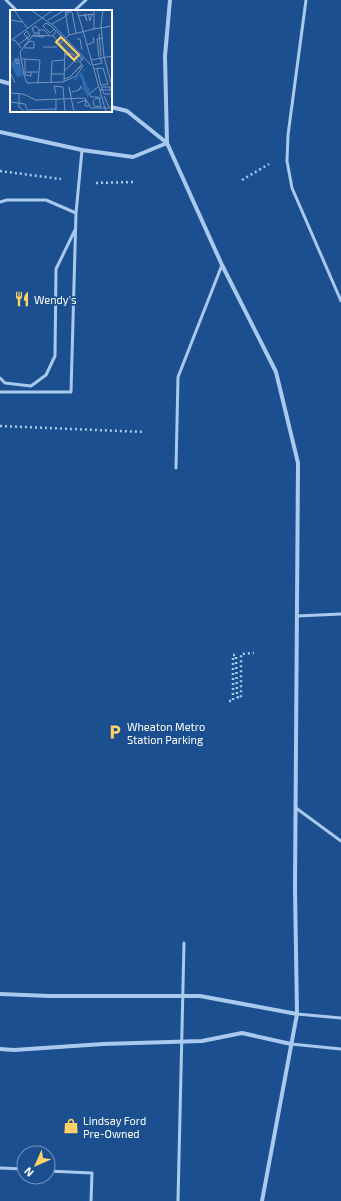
<svg xmlns="http://www.w3.org/2000/svg" width="341" height="1201" viewBox="0 0 341 1201" font-family="'Exo 2',sans-serif">
  <rect width="100%" height="100%" fill="#1b4f8f"/>
  <g fill="none" stroke-linecap="round" stroke-linejoin="round">
    <!-- path -->
    <path stroke="#a9c9ee" stroke-width="2.5" stroke-dasharray="2 3" stroke-linecap="butt" d="M0,171L61,179
      M242,180L269,164
      M96,183L134,182
      M0,426L145,432
      M229,701H233V655H236L237,697L241,698V654L254,653"/>
    <!-- service -->
    <path stroke="#a9c9ee" stroke-width="3" d="M6,0L17,11
      M306,0L288,135L287,161L292,188L341,301
      M74,11L86,0
      M0,202L7,200H46L76,213
      M0,378L5,383L31,386L46,375L55,356L56,269L75,230
      M0,392H71L76,213L82,150
      M176,468L178,377L222,265
      M297,616L341,614
      M296,808L341,841
      M297,1014L341,1018
      M291,1044L341,1049
      M0,1168L24,1169
      M48,1171L92,1173L91,1201"/>
    <!-- minor -->
    <path stroke="#a9c9ee" stroke-width="4" d="M170,0L165,56L167,143L222,265L276,372L298,463L295,888L297,1014L262,1201
      M0,81L11,84
      M111,107L127,111L167,143
      M0,132L82,150L133,157L167,143
      M0,994L49,996H200L297,1014
      M0,1049L14,1050L103,1044L202,1041L242,1033L291,1044"/>
    <!-- service-bridge -->
    <path stroke="#a9c9ee" stroke-width="3" d="M178,1201L184,943"/>
  </g>
  <!-- icons -->
  <defs>
    <g id="restaurant-bare" transform="scale(1.2)"><path d="M-5-6h1v4h1v-4h1v4h1v-4h1v5L-1.5 .5V6h-2V.5L-5-1ZM5-6V6H3V1.5H1.5Q1.5-4 5-6Z" fill="#ffd166" stroke="#1b4f8f" stroke-width="2.5" paint-order="stroke"/></g>
    <g id="parking-bare" transform="scale(1.2)"><path d="M-3.5-5.5H1a3.5 3.5 0 0 1 0 7H-1V5.5H-3.5ZM-1-3.4V-.6H.8a1.4 1.4 0 0 0 0-2.8Z" fill="#ffd166" stroke="#1b4f8f" stroke-width="2.5" paint-order="stroke"/></g>
    <g id="shop-bare" transform="scale(1.2)"><path d="M-5-2.5h2.3a2.7 3.5 0 0 1 5.4 0H5L5.5 6h-11ZM-1.5-2.5h3a1.5 2.3 0 0 0-3 0Z" fill="#ffd166" stroke="#1b4f8f" stroke-width="2.5" paint-order="stroke"/></g>
  </defs>
  <g fill-rule="evenodd">
    <use href="#restaurant-bare" x="22" y="299"/>
    <use href="#parking-bare" x="115" y="732"/>
    <use href="#shop-bare" x="71" y="1126"/>
  </g>
  <g text-anchor="middle" dominant-baseline="central" stroke-width="3.5" stroke-linejoin="round" paint-order="stroke">
    <!-- poi labels -->
    <g font-size="11" fill="#fff" stroke="#1b4f8f" text-anchor="start">
      <text x="34" y="299">Wendy's</text>
      <text x="127" y="726">Wheaton Metro<tspan x="127" dy="13">Station Parking</tspan></text>
      <text x="83" y="1120">Lindsay Ford<tspan x="83" dy="13">Pre-Owned</tspan></text>
    </g>
  </g>
  <!-- overview -->
  <g transform="translate(10 10)">
    <rect width="102" height="102" fill="#1b4f8f"/>
    <path d="M78,56L72,63L78,78H80L78,88L74,80H71L73,78L72,70L69,66L66,70H63Z" fill="#2e69ad"/>
    <path d="M9,46L13,66L7,67L0,53Z" fill="#2e69ad"/>
    <path fill="none" stroke="#7695bc" stroke-width="1" d="M4,0L18,19M21,0L44,16L81,55M55,0L59,25M67,0L96,102M93,0L91,15L94,47L102,76M55,2H62L66,24M74,4L77,11L75,4M78,4L80,11L82,4M68,6L84,4M0,10L12,12M38,10L55,0M42,14L56,6L59,1M44,19L40,23L33,16L36,13L41,16L46,21M83,19L102,16M84,19V0M29,20H34L39,25M89,24L91,46M23,25L43,26L58,43L64,45L73,56L66,66L53,72L17,73L14,65L10,42ZM29,25V20L26,16L22,18L24,23H29M22,26L34,27M43,26L46,21L51,26M67,29H70L72,40M0,31L43,0M3,31L5,30L11,38M15,34V38H24V32L20,31L16,35M49,34L59,25L84,19M8,35L17,28L20,26L17,21L14,24L15,25L17,28L18,29V30M77,35L84,32L83,27M33,37H47M54,44L62,47L67,53M89,47L87,29L93,28M4,49L9,50V54L6,53V49M12,49L30,50L28,73M15,49V65L21,66V62M81,50L102,46M70,52L73,49L68,45L72,50M83,55L92,53L90,47M84,59L93,58L98,74L91,75M87,59L91,76M54,61L65,51M0,62L5,73M15,62H28M41,64H54M60,67L71,56M54,69L60,67L72,54M54,71L55,40M41,72L42,51L54,50M88,77L79,84L81,87H88M90,80H102V84H94L93,81M92,81V77H100V80M62,82L69,80L71,76L70,79M0,83L13,84L26,90L75,88L81,98H102M9,83V97L15,102M46,84L44,76L53,77L55,102M61,85L59,77L64,102M94,86L99,97M89,88L91,97L84,96L83,91L87,88H91M46,89V102M0,92L15,94L18,102M67,93L76,90L75,96H79M19,100L46,99"/>
    <path fill="#ffd166" fill-opacity="0.15" stroke="#ffd166" stroke-width="2" d="M51,27L69,45L64,50L46,32Z"/>
    <rect width="102" height="102" fill="none" stroke="#fff" stroke-width="2"/>
  </g>
  <!-- north arrow -->
  <g transform="translate(36 1165) rotate(225)"><circle r="19" fill="#1b4f8f" stroke="#7695bc"/>
  <path d="M0-3L7 15L0 10L-7 15Z" fill="#ffd166"/>
  <text y="-6" font-size="11" font-weight="bold" text-anchor="middle" fill="#ffffff">N</text>
  </g>
</svg>
